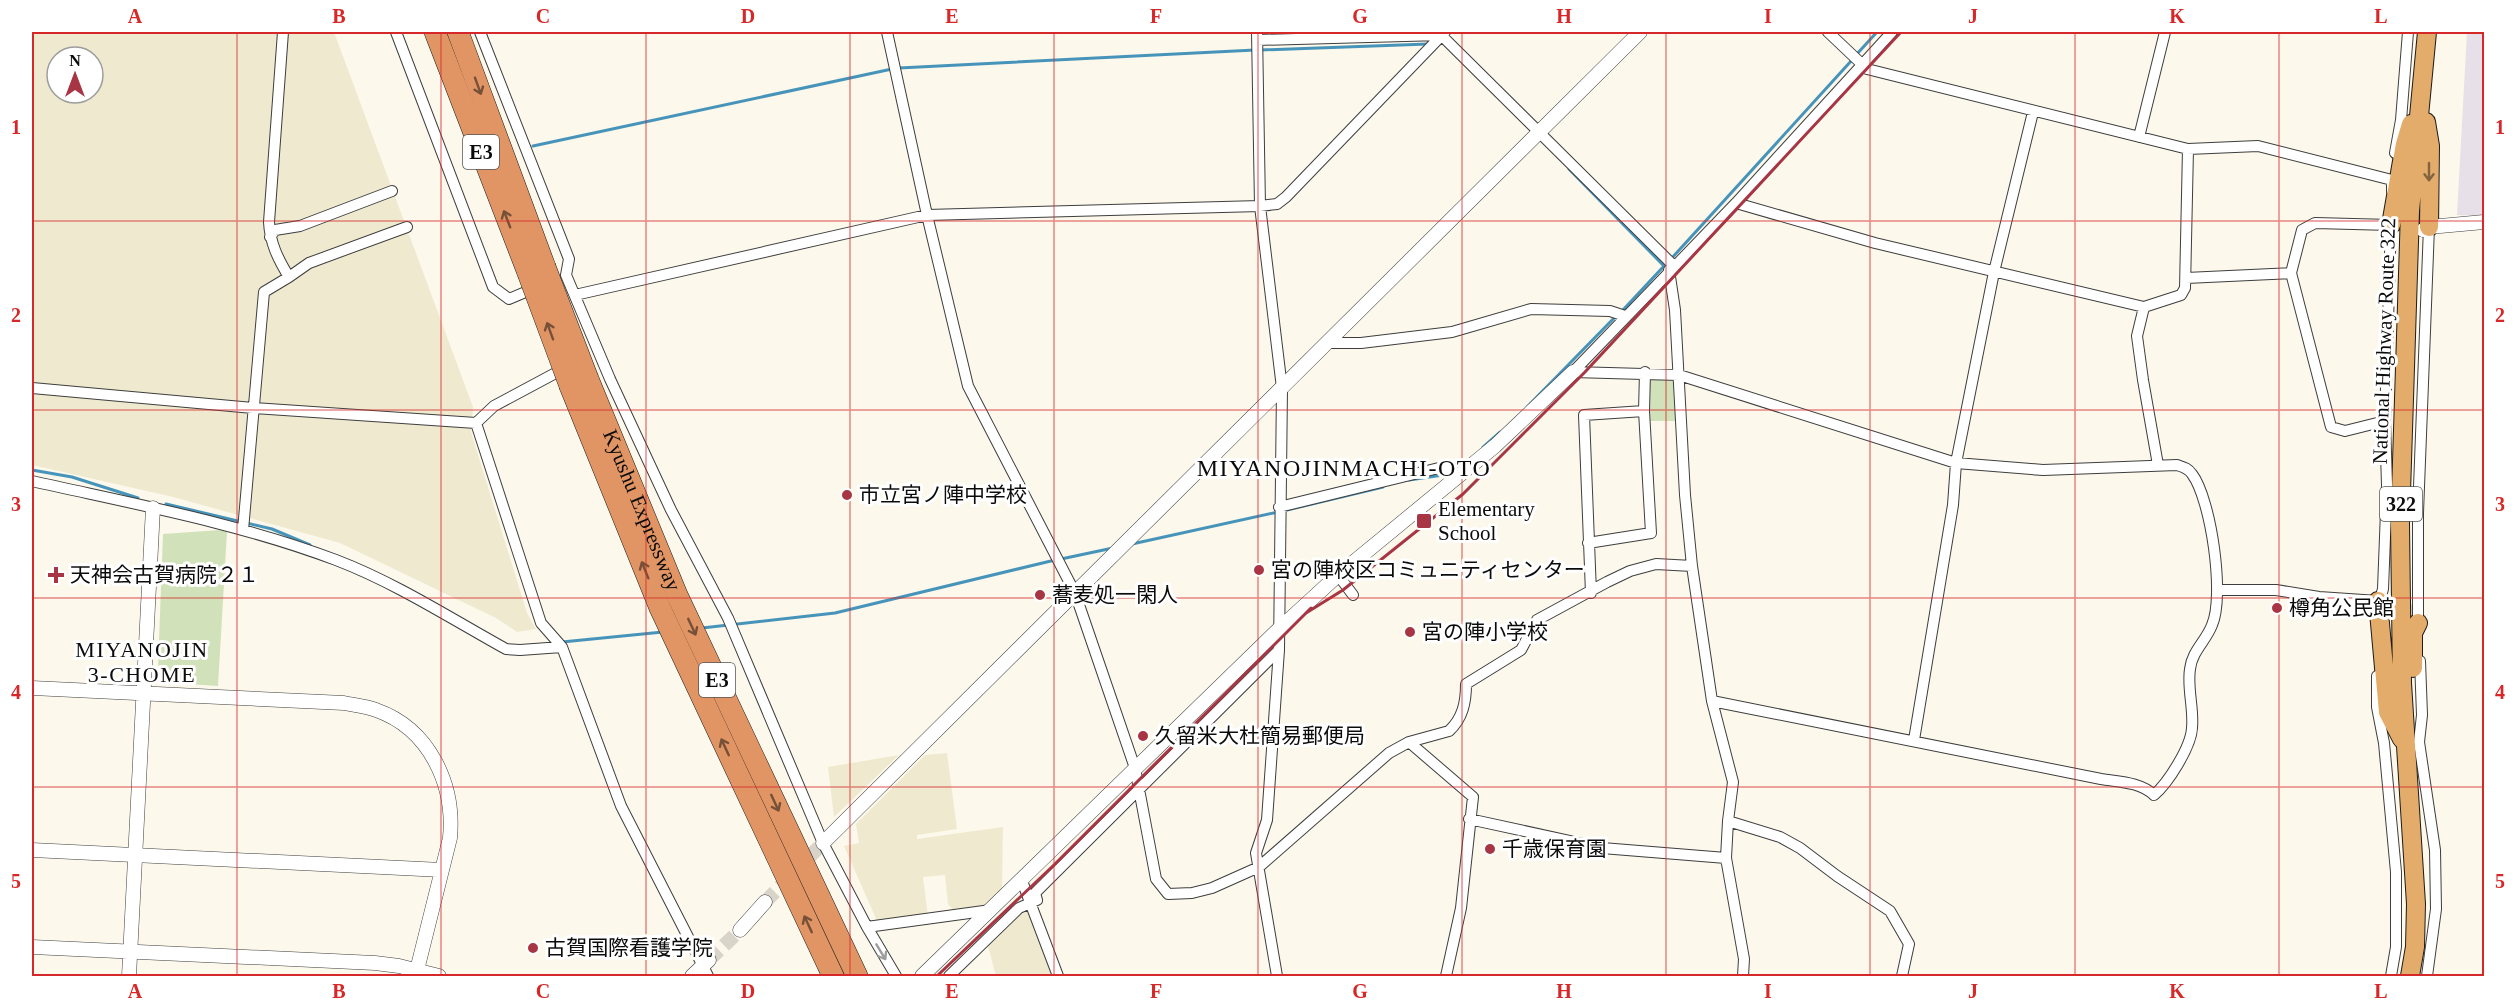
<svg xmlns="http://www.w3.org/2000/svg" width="2516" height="1008" viewBox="0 0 2516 1008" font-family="'Times New Roman','Noto Sans JP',serif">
  <rect width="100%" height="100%" fill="#fcf8eb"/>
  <!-- industrial -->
  <path fill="#e7e0e9" d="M2467,32H2484V216L2457,215Z"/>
  <!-- farmland -->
  <path fill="#efeacf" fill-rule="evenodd" d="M32,32H334L473,407L471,432L527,613L536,629L517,632L496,618L340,543L173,497L32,465ZM57,57H93V93H57Z
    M947,753L957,829L917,835V839L1003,827L1002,889L984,908L955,912L948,904L945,875L923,877L928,917L877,921L844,846L859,843L856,824L925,755Z
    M899,755L834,817L828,767Z
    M1023,910H1028L1053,976H996L988,946Z"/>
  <!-- green -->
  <path fill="#d1e2ba" d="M1649,379L1675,381V421H1650Z
    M220,530L227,532L218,686L173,683L158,667L163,534Z"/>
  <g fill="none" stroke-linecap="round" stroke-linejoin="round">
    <!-- stream -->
    <path stroke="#4794bb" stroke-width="3" d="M1261,50L1428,44
      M1856,55L1877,32
      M899,68L1255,50
      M533,146L892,69
      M1569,169L1664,266L1622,311
      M1671,259L1852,60
      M1527,407L1617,315
      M1483,447L1500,432
      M32,470L72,477L138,498
      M1409,480L1450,474
      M166,504L272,529L310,545
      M1287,510L1383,487
      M1132,544L1278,512
      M1061,559L1113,548
      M702,628L835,613L1055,560
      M562,642L663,632"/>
    <!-- minor-tunnel -->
    <path stroke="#d8d4c9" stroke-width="10" stroke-dasharray="10 5" stroke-linecap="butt" d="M2378,601L2417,611"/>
    <!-- tertiary-tunnel -->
    <path stroke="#d8d4c9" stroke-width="14" stroke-dasharray="14 7" stroke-linecap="butt" d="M765,902L823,843
      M709,960L740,930"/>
    <!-- minor casing -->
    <g stroke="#3e3e3e" stroke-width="12">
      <path id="minor" d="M283,32L269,222C270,243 278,259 289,277L309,263L407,227
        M396,32L493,287L509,299L535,288
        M480,32L569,259L566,275L610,379L671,510L728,618L823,843L867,927L896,976
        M887,32L927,215L968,386L1075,593L1135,768L1156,879L1168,894L1192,893L1212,888L1259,867L1389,753L1409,742L1449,731C1463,718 1466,702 1466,684L1521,650L1537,620L1607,582L1630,571L1656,564L1692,566
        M1257,32L1260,206L1282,388L1279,650L1267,820L1256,853L1277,976
        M1828,32L1867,69L2188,149L2258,146L2392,180V191
        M1257,40L1441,35L1674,266
        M2139,137L2165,32
        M2395,153L2401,120L2408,32
        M1736,203L1875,243L2144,307L2181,295L2185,288L2188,149
        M270,237L275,230L300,226L392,191
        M1669,270L1675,310L1685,495L1692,566L1712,701L1733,782L1728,821L1726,858L1744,959L1743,976
        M2186,278L2291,273
        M575,295L927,215L1260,206L1277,204L1286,197L1445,32
        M2144,307L2137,336L2143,380L2158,465
        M1328,343H1361L1452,332L1531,309L1610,311L1625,316
        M1573,372L1679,375L1956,463L2043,470L2177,465C2183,467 2188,468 2192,474C2211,499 2225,596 2212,625C2206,641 2192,651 2190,669C2187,688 2194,709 2192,728C2191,747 2168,783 2154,795C2140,782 2120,782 2101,779L1712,701
        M1573,372L1736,203L1892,32
        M32,388L253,408L476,423L494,406L565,368
        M2385,421L2345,431L2331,427L2291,273L2302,230L2315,223L2391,225
        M476,423L541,623L562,647L621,806L708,976
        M32,481C134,504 238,523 336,560C396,583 450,618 506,649L520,650L562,647
        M1279,507L1447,466L1456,480
        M243,530L264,292L289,277
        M1588,543L1651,533L1644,411L1645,372
        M1338,575L1353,595
        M2217,590H2276L2319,597L2378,601
        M1591,593L1584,415L1644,411
        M2378,606L2383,589L2387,485L2385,421L2391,222
        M2418,627V513L2429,227
        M2420,661L2422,715L2419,742L2435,850L2436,909L2427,976
        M2377,676V707L2384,743L2396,872V947L2391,976
        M1914,740L1953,505L1956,463L1994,272L2033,112
        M1409,742L1473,797L1461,908L1446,976
        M1469,819L1602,848L1726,858
        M1728,821L1780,837L1800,848L1837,876L1890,911L1909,944L1902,976
        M1022,881L1058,976
        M867,927L991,910
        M949,976L1019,908L1037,900L1035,893L1279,650"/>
    </g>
    <!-- tertiary casing -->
    <g stroke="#3e3e3e" stroke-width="15">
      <path id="tertiary" d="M2423,230L2429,227L2484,222
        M32,688L344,703C354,705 366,706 376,710C430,729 455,785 450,838L417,970
        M823,843L1640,32
        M32,850L442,870
        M740,930L765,902
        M32,947L375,963L399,966L439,976
        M129,976L153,508
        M692,976L709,960
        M922,976L1278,630L1338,575L1495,446L1573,372"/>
    </g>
    <!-- trunk casing -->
    <g stroke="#1c1c1c" stroke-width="20">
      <path id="trunk" d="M2426,122L2430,146L2429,227
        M2391,225L2405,144L2411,124
        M2378,601L2388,712L2402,739
        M2413,668V633L2418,623
        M2410,976L2415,947L2416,904L2402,683L2400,524L2410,211L2427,32"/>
    </g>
    <!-- motorway casing -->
    <g stroke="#1c1c1c" stroke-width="22">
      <g id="motorway">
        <path d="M435,32L528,273"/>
        <path d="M458,32L545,267"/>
        <path id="s1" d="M588,379L677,595L857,976"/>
        <path d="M570,386L660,608L833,976"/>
      </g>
    </g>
    <!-- minor -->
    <use href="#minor" stroke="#fff" stroke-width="10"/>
    <!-- tertiary -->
    <use href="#tertiary" stroke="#fff" stroke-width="14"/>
    <!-- trunk -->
    <use href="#trunk" stroke="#e4ac6a" stroke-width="18"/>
    <!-- motorway -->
    <use href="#motorway" stroke="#e19564" stroke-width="21"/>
    <!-- rail -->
    <path stroke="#a83543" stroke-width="3" d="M1306,613L1343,590L1463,494L1585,372L1901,32
      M937,976L1055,864L1311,608"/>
    <!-- motorway-bridge casing -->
    <g stroke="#1c1c1c" stroke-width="22" stroke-linecap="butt">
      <path id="motorway-bridge" d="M545,267L588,379
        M528,273L570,386"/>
    </g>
    <!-- motorway-bridge -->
    <use href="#motorway-bridge" stroke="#e19564" stroke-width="21"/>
  </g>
  <!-- one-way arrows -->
  <defs><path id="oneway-shaft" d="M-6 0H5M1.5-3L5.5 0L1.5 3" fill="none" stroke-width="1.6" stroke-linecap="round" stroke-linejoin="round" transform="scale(1.5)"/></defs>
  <g stroke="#765038">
    <use href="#oneway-shaft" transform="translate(478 86) rotate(70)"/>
    <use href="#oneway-shaft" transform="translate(507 219) rotate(-111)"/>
    <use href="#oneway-shaft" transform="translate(550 331) rotate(-110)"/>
    <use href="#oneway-shaft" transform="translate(645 570) rotate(-112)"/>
    <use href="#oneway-shaft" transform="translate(692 627) rotate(65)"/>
    <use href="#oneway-shaft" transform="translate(725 747) rotate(-115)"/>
    <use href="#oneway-shaft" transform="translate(775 803) rotate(65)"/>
    <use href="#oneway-shaft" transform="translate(808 924) rotate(-115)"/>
  </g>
  <use stroke="#82643f" href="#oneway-shaft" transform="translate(2429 172) rotate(90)"/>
  <use stroke="#9d9d9d" href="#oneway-shaft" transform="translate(881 952) rotate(59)"/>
  <!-- grid -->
  <path fill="none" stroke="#d62828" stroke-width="1.5" stroke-opacity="0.55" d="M237,32V976M441,32V976M646,32V976M850,32V976M1054,32V976M1258,32V976M1462,32V976M1666,32V976M1870,32V976M2075,32V976M2279,32V976M32,221H2484M32,410H2484M32,598H2484M32,787H2484"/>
  <!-- markers -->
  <g fill="#a83543" stroke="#fff" stroke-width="2">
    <circle cx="847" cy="495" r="6"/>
    <rect x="1416" y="513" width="16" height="16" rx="3"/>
    <circle cx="1259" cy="570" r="6"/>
    <path d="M53 566h6v6h6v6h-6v6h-6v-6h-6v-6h6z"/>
    <circle cx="1040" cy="595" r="6"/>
    <circle cx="2277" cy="608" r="6"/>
    <circle cx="1410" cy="632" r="6"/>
    <circle cx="1143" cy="736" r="6"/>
    <circle cx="1490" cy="849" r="6"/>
    <circle cx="533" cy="948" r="6"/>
  </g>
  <g text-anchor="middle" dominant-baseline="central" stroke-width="6" stroke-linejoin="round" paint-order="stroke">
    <!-- shield labels -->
    <g fill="#fff" stroke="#545454" stroke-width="1.5">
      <rect x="463" y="135" width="36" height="34" rx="4.5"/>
      <rect x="2380" y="487" width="42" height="34" rx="4.5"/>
      <rect x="699" y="663" width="36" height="34" rx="4.5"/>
    </g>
    <g font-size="20" font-weight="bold" fill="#0b0b0b">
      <text x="481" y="152">E3</text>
      <text x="2401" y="504">322</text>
      <text x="717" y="680">E3</text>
    </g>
    <!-- street labels -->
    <g font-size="21" fill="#0b0b0b" stroke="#fff">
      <text transform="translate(2384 341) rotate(-88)">National Highway Route 322</text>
      <text stroke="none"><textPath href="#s1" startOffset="142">Kyushu Expressway</textPath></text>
    </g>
    <!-- poi labels -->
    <g font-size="21" fill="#0b0b0b" stroke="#fff" text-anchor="start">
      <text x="859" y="495">市立宮ノ陣中学校</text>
      <text x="1438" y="509">Elementary<tspan x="1438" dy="24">School</tspan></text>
      <text x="1271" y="570">宮の陣校区コミュニティセンター</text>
      <text x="70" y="575">天神会古賀病院２１</text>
      <text x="1052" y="595">蕎麦処一閑人</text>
      <text x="2289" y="608">樽角公民館</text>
      <text x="1422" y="632">宮の陣小学校</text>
      <text x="1155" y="736">久留米大杜簡易郵便局</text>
      <text x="1502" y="849">千歳保育園</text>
      <text x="545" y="948">古賀国際看護学院</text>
    </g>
    <!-- neighbourhood labels -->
    <g font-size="22" letter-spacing="1.5" fill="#0b0b0b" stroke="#fff">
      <text x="142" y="649">MIYANOJIN<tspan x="142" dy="25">3-CHOME</tspan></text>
    </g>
    <!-- quarter labels -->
    <g font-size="24" letter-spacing="1.5" fill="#0b0b0b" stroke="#fff">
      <text x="1344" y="468">MIYANOJINMACHI-OTO</text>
    </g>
  </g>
  <!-- border -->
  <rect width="2516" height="1008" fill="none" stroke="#ffffff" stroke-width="66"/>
  <!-- north arrow -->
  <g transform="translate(75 75)"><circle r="28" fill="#ffffff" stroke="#9d9d9d" stroke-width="1.5"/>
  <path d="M0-4.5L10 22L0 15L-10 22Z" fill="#a83543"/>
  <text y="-9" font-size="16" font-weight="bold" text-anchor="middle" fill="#0b0b0b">N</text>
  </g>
  <rect x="33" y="33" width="2450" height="942" fill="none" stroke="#d62828" stroke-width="2"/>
  <g font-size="20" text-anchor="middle" font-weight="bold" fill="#d62828">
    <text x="135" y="23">A</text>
    <text x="339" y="23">B</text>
    <text x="543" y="23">C</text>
    <text x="748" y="23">D</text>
    <text x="952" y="23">E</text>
    <text x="1156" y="23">F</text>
    <text x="1360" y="23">G</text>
    <text x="1564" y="23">H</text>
    <text x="1768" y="23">I</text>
    <text x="1973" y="23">J</text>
    <text x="2177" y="23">K</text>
    <text x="2381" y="23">L</text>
    <text x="16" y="134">1</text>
    <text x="2500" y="134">1</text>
    <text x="16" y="322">2</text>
    <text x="2500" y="322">2</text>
    <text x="16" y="511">3</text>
    <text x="2500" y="511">3</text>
    <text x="16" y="699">4</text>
    <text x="2500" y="699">4</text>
    <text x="16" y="888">5</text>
    <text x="2500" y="888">5</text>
    <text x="135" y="998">A</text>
    <text x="339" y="998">B</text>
    <text x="543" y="998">C</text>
    <text x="748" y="998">D</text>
    <text x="952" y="998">E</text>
    <text x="1156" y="998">F</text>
    <text x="1360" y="998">G</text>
    <text x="1564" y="998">H</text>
    <text x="1768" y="998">I</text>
    <text x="1973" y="998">J</text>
    <text x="2177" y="998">K</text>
    <text x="2381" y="998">L</text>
  </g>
</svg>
